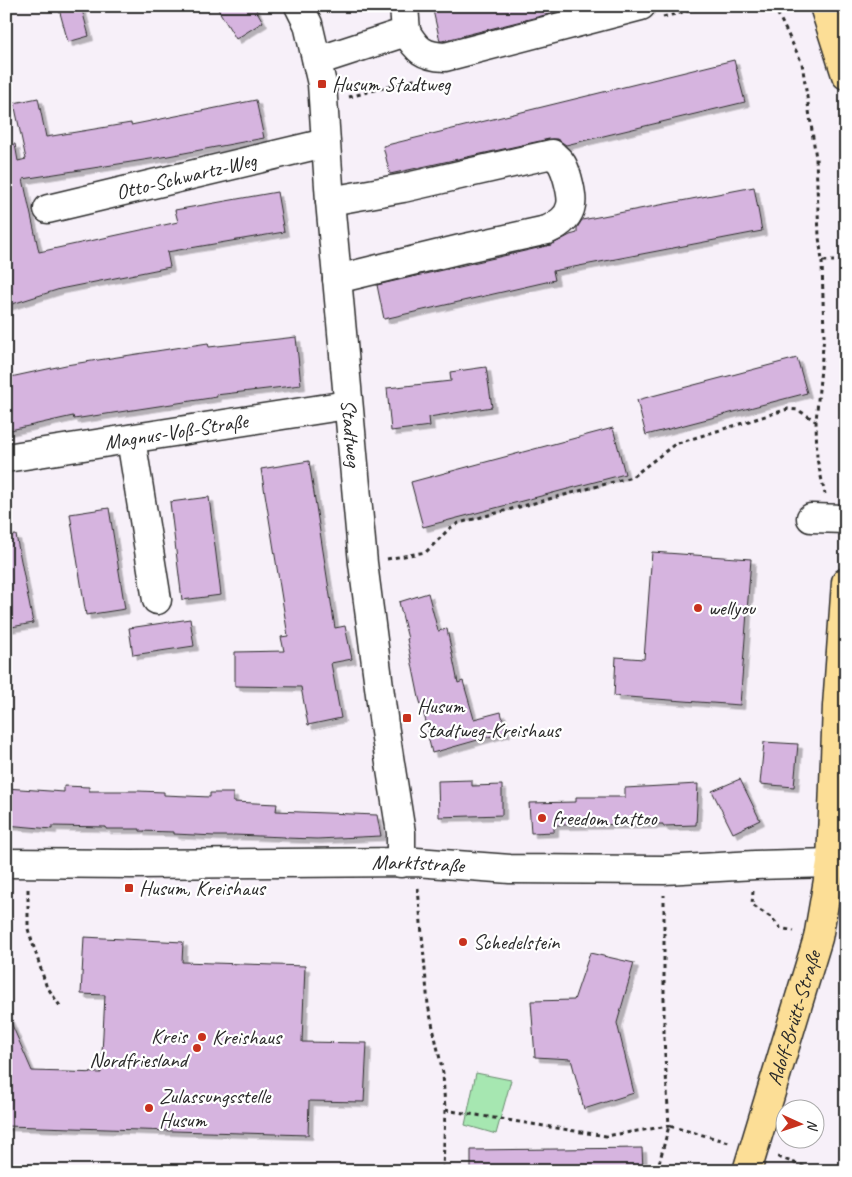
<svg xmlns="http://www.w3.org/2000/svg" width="852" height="1177" viewBox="0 0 852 1177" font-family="Caveat,sans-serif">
  <defs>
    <filter id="shadow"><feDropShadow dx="4.5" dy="4.5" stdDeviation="0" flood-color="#0004"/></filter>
  </defs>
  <rect width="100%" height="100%" fill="#f7f0f9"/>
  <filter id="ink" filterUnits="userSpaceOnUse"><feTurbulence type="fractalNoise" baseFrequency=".02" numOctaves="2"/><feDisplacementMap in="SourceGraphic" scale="10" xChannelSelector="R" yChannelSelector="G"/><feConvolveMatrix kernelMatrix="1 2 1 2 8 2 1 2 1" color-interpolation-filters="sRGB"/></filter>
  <g filter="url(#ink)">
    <!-- green -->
    <path fill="#a6e7b1" stroke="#68896e" d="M476,1073L511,1080L496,1134L465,1125Z"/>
    <!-- building -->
    <path fill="#d6b4df" stroke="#2b2b2b" filter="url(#shadow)" d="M70,6H81L89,36L68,42L59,9Z
      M216,6H254L263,22L236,39Z
      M432,6H565V10L442,41H440Z
      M734,60L745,102L566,145L557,139H549L390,174L383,146Z
      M38,98L46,137L131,123V125L256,100L264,138L163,157L23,179L39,252L178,222L175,210L277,192L284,232L167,252L170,267L60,289L6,306V145L15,144L18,161L26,159L14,103Z
      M754,187L762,231L553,271L555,280L384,319L377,285L551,245L570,235L577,233V228L582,220Z
      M296,337L301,385L216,395L217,397L74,419L73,416L6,431V378L66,365L208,343L209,347Z
      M797,358L807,393L646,435L637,400Z
      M486,367L492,407L429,417L430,426L391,431L387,388L451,381L450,372Z
      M613,428L625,474L423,527L411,482Z
      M309,461L335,628L345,626L352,659L331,663L341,718L308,725L301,687L235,686V652L284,651L281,637L288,636L261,469Z
      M209,497L221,595L182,600L170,502Z
      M109,508L125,609L86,615L70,514Z
      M16,535L33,623L6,628V536Z
      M652,552L751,559L740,705L614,696L616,657L644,659Z
      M428,593L438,631L447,629L458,683L463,681L474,719L501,712L506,732L432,753L427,732H429L419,698L407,639H408L399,602Z
      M190,619L194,646L133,655L129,628Z
      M764,742L798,744L794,787L760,784Z
      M740,779L760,820L733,833L712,791Z
      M472,780V786L502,785V815L439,817L438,781Z
      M698,784L696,825L663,826V824L554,825V832L531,833L529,803L576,802V797H625V788Z
      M64,786L89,787V791H138L164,792V795L210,797V793H233V802L277,804L276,811L377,815L381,836L317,839L285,838V837L233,835V836H215L174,834V832L140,831V829H106V827L52,826V829L6,825V788L64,792Z
      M84,937L183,942L182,962L305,966L302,1042L367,1043L364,1102L309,1101L308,1135L6,1126V1011L32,1071L101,1073L105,995L81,994Z
      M590,953L634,963L617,1023L634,1093L584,1109L571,1059L535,1057L531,1001L574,1000Z
      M642,1148L643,1171H471V1150Z"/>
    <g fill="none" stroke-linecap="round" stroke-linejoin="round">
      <!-- minor casing -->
      <g stroke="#2b2b2b" stroke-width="31">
        <g id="minor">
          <path id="s1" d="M299,6L308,24L322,84L330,201L363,563L384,725L401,833V863"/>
          <path d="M406,32C417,50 423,56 445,57L641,6"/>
          <path d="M317,61L406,32L404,6"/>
          <path d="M330,201L403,188L552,154C556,158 561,161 563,166C567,174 573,196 571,205C569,218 558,225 547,230L461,249L337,279"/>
          <path id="s2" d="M48,209L325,143"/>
          <path d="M131,439L157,600"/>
          <path id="s3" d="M6,458L347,405"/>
          <path d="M811,518L846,519"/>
          <path id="s4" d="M6,863L131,864L416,862L510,869L664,870L755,865L831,863"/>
        </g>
      </g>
      <!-- major casing -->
      <g stroke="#2b2b2b" stroke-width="31">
        <g id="major">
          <path d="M824,6L846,75"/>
          <path id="s5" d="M747,1171L818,938L831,863L837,706L846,582"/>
        </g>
      </g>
      <!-- path -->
      <path stroke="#2b2b2b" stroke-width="3" stroke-dasharray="4 4" stroke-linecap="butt" d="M774,6L802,63L816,158L819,237L822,261H834
        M663,17L709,6
        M349,97L417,79
        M822,261L824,336L816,421L817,459L825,494
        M387,559L426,552L450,528L459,523L632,477L675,444L788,409L798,410L816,421
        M418,888L428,1005L443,1073L445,1110L443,1171
        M28,889V929L46,985L60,1006
        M753,891L752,905L772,918L780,928L794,931
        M445,1110L606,1136L669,1126L664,1038V895
        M778,1157L817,1171
        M657,1171L669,1126L729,1142"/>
      <!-- minor -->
      <use href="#minor" stroke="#fff" stroke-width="28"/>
      <!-- major -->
      <use href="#major" stroke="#fcde96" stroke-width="28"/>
    </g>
  </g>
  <!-- markers -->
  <g fill="#c8321e" stroke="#fff" stroke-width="2">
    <rect x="317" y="79" width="10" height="10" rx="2.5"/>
    <circle cx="698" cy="608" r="5"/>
    <rect x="402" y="713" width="10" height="10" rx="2.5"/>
    <circle cx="542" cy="818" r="5"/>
    <rect x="124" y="883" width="10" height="10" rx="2.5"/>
    <circle cx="463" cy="942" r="5"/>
    <circle cx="202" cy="1037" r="5"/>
    <circle cx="197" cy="1048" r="5"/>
    <circle cx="149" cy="1108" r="5"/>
  </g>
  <g text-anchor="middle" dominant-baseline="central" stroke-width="4.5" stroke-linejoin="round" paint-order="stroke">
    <!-- poi labels -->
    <g font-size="21" fill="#2b2b2b" stroke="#fff" text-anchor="start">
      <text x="332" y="84">Husum Stadtweg</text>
      <text x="708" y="608">wellyou</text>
      <text x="417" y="706">Husum<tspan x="417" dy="24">Stadtweg-Kreishaus</tspan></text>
      <text x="552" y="818">freedom tattoo</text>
      <text x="139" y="888">Husum, Kreishaus</text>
      <text x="473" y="942">Schedelstein</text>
      <text x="187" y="1036" text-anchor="end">Kreis<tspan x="187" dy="24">Nordfriesland</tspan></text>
      <text x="212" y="1037">Kreishaus</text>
      <text x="159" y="1096">Zulassungsstelle<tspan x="159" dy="24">Husum</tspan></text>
    </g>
    <!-- street labels -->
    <g font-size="21" fill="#2b2b2b" stroke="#fff">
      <text stroke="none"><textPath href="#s2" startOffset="142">Otto-Schwartz-Weg</textPath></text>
      <text stroke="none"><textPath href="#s3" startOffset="172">Magnus-Voß-Straße</textPath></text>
      <text stroke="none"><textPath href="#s1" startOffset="432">Stadtweg</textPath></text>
      <text stroke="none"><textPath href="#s4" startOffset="412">Marktstraße</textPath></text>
      <text stroke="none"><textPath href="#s5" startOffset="160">Adolf-Brütt-Straße</textPath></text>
    </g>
  </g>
  <!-- margin -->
  <rect width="852" height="1177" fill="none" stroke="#fff" stroke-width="25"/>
  <rect x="12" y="12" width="827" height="1152" fill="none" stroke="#2b2b2b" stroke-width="2" filter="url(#ink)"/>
  <!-- north arrow -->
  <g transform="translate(800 1124) rotate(93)"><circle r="24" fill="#ffffff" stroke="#aaaaaa"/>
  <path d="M0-4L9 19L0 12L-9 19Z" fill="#c8321e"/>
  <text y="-8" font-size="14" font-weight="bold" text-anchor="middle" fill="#2b2b2b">N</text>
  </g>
</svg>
